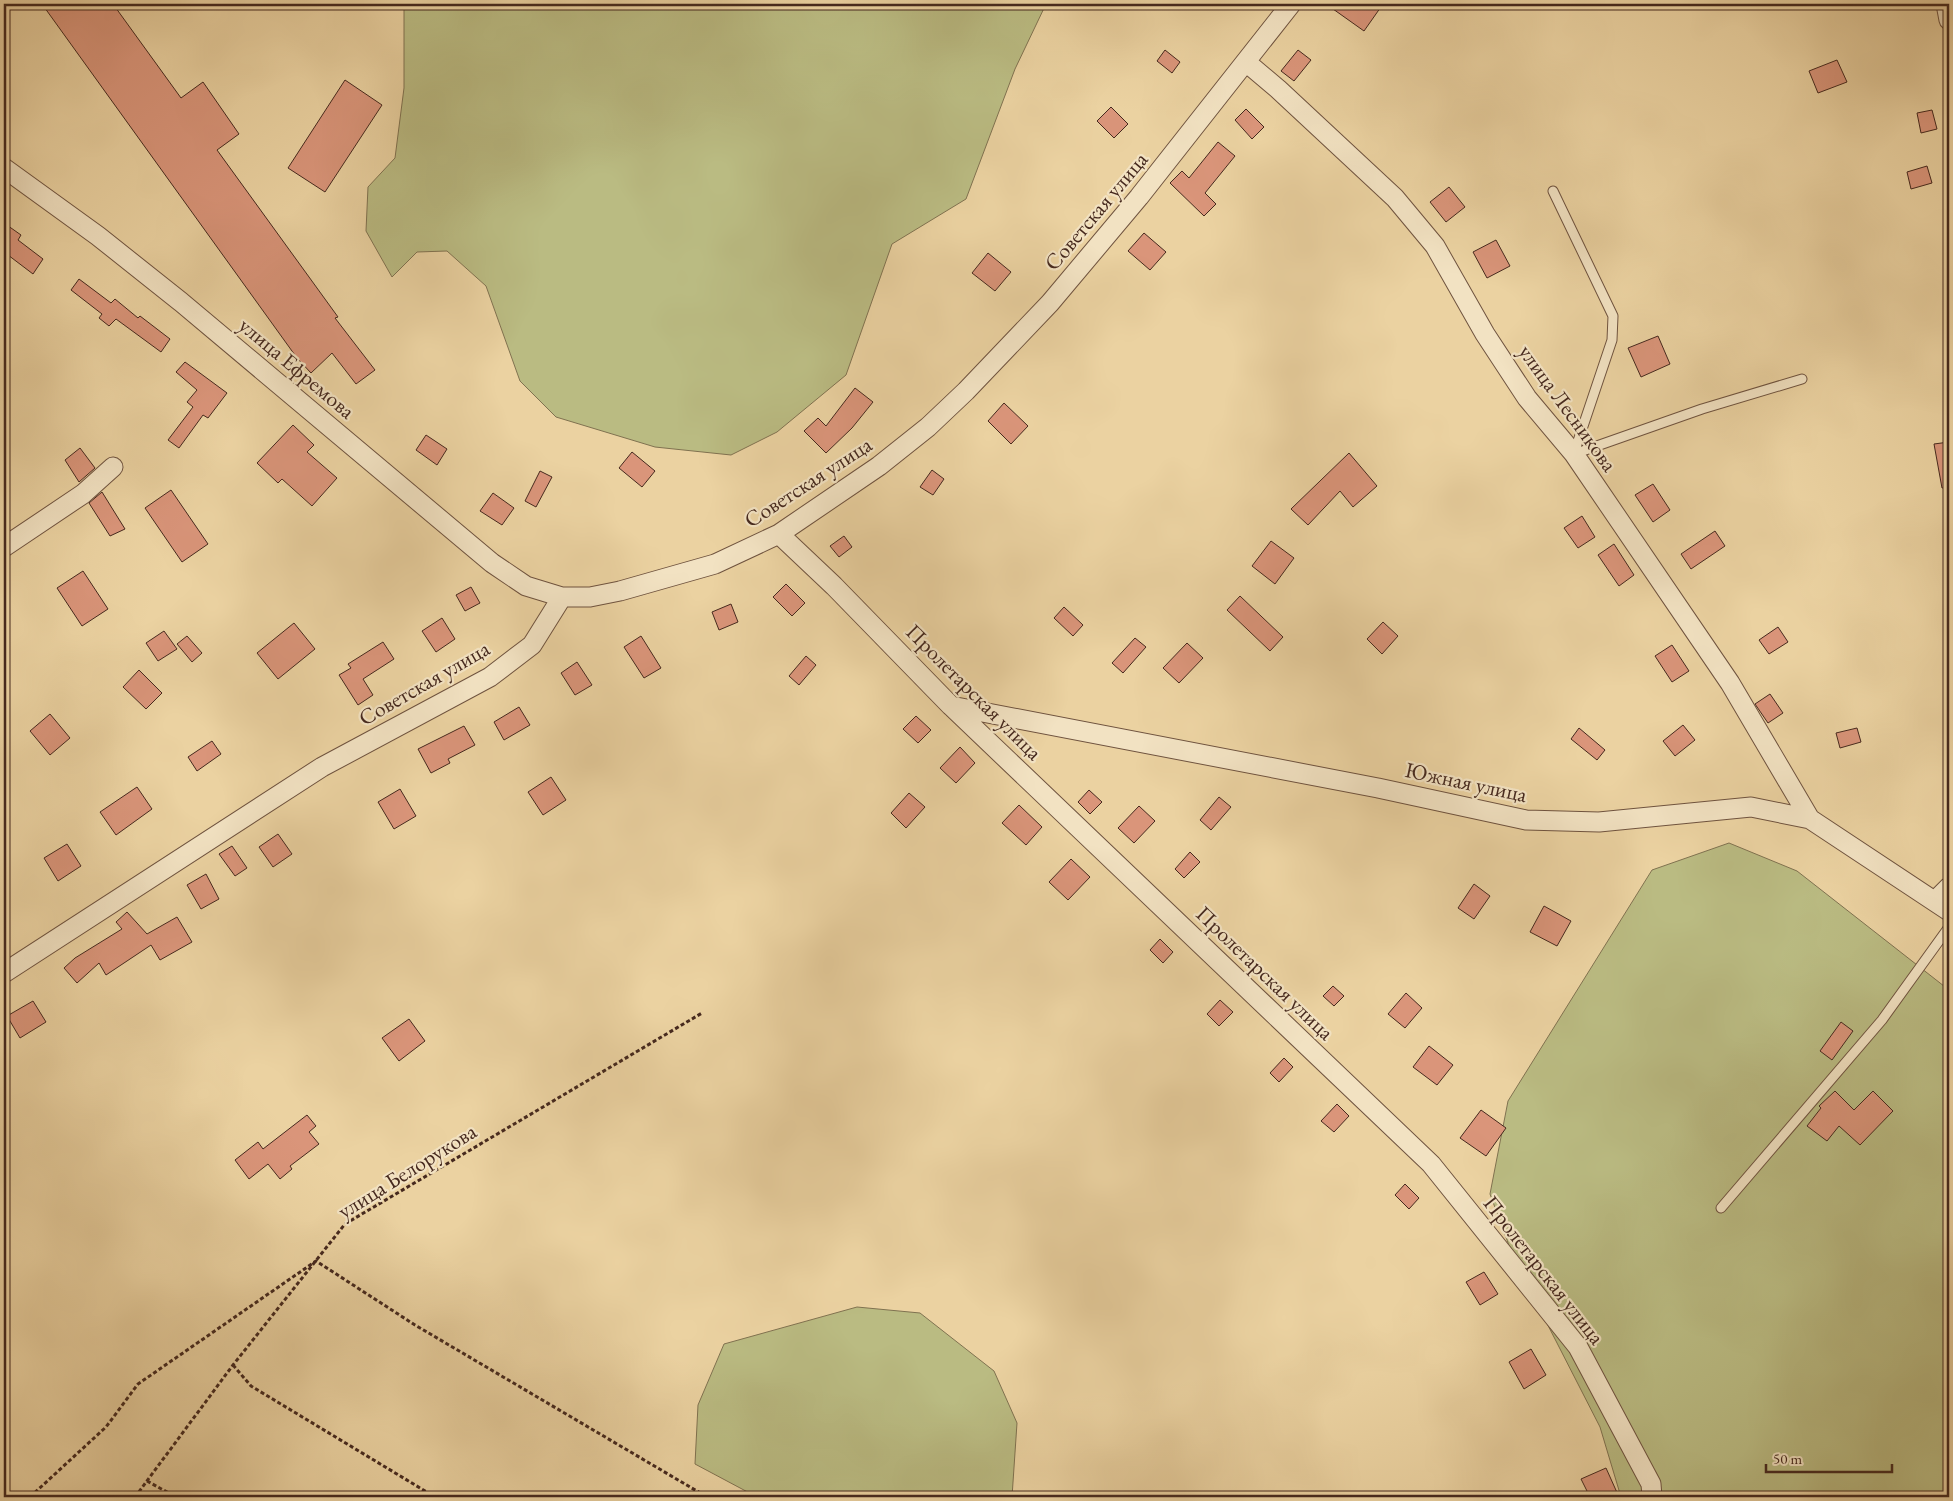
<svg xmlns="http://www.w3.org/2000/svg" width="1953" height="1501" viewBox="0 0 1953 1501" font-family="'EB Garamond',serif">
  <rect width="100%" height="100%" fill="#ebd2a1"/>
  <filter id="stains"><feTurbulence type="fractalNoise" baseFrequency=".004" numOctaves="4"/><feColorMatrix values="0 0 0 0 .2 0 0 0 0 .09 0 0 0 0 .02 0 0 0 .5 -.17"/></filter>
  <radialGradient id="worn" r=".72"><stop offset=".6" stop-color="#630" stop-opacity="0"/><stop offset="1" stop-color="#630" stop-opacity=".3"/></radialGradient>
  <!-- green -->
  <path fill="#babb82" stroke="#807250" d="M404,4H1046L1015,69L966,199L892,244L846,375L777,432L731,455L655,447L556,417L520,381L486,286L447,251L417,252L392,277L366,231L368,187L395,158L404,88Z
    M1729,843L1797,871L1949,990V1497H1621L1600,1427L1514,1259L1490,1194L1508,1101L1652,870Z
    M857,1307L920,1313L994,1371L1017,1423L1012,1497H757L695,1464L698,1405L724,1344Z"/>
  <!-- building -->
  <path fill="#da957a" stroke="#46291e" d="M42,4H113L181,98L203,82L239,134L217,150L338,317L335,318L375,370L356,384L332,353L311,373L297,358Z
    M1326,4H1383L1364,31Z
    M1165,50L1180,62L1172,73L1157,61Z
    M1298,50L1311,60L1294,81L1281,71Z
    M1837,60L1847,82L1818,93L1809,71Z
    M345,80L382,105L325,192L288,168Z
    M1111,107L1128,124L1114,138L1097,121Z
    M1246,109L1264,127L1252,139L1235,120Z
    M1932,110L1937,129L1921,133L1917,113Z
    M1218,142L1235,156L1205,193L1216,204L1204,216L1170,183L1182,171L1189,178Z
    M1927,166L1932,183L1911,189L1907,172Z
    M1449,187L1465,207L1446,222L1430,202Z
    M4,223L21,235L18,240L43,259L33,274L8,255L4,261Z
    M1144,233L1166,252L1150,270L1128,251Z
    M1496,240L1510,266L1487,278L1473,252Z
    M988,253L1011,272L995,291L972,273Z
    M79,279L111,303L115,299L138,318L140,316L170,339L161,352L116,319L109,326L99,318L102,314L71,290Z
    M1658,336L1670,364L1641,377L1628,348Z
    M185,362L227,393L208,418L203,415L179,448L168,440L193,407L187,402L197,390L176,372Z
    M855,388L873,402L852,428L826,453L804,431L818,418L826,426Z
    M1004,403L1028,426L1011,444L988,421Z
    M293,425L314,445L307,452L337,478L312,506L282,479L278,483L257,463Z
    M426,435L447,449L437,465L416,450Z
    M1949,442V487L1942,488L1934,444Z
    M80,448L95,468L79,482L65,460Z
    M632,452L655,471L642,487L619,468Z
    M1349,453L1377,486L1353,507L1340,491L1308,525L1291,509Z
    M932,470L944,479L933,495L920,487Z
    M540,471L552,477L536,507L525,501Z
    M1653,484L1670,510L1653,522L1635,495Z
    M171,490L208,544L182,562L145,508Z
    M102,492L125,529L110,536L89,503Z
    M493,493L514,508L502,525L480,511Z
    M1582,516L1595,537L1578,548L1564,528Z
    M1715,531L1725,546L1691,569L1681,554Z
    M844,536L852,547L839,557L830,546Z
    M1271,541L1294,558L1275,584L1252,566Z
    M1614,544L1634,575L1619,586L1598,555Z
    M83,571L108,609L82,626L57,588Z
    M786,584L805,603L792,616L773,597Z
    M471,587L480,603L465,611L456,595Z
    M1240,596L1283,637L1270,651L1227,610Z
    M731,604L738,622L719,630L712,612Z
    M1064,607L1083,625L1073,636L1054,618Z
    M442,618L455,639L436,652L422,631Z
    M1383,622L1398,636L1382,654L1367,639Z
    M294,623L315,649L278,679L257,653Z
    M1778,627L1788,642L1769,654L1759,640Z
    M164,631L177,649L158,661L146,643Z
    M187,636L202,653L192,662L177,644Z
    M641,636L661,668L644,678L624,647Z
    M1135,638L1146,647L1123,673L1112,663Z
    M383,642L394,659L363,679L373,695L358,705L339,675L351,668L348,664Z
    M1187,643L1203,658L1179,683L1163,668Z
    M1672,645L1689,671L1672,682L1655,656Z
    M806,656L816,665L799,685L789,676Z
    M577,662L592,685L575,695L561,673Z
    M139,670L162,693L146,709L123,687Z
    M1770,694L1783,713L1768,723L1755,704Z
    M519,707L530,725L504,740L494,722Z
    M50,714L70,738L50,755L30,731Z
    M916,716L931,730L918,743L903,729Z
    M1683,725L1695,740L1675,756L1663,741Z
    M464,726L475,745L448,759L450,763L431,773L418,749Z
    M1579,728L1605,750L1597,760L1571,739Z
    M1857,728L1861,742L1840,748L1836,733Z
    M212,741L221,754L197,771L188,757Z
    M960,747L975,763L956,783L940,768Z
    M551,777L566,800L543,815L528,792Z
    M137,787L152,809L116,835L100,812Z
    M400,789L416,816L394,829L378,802Z
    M1089,790L1102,802L1090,814L1078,802Z
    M909,793L925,807L906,828L891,813Z
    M1219,797L1231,807L1211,830L1200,820Z
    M1019,805L1042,827L1026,845L1002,823Z
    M1139,806L1155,821L1134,843L1118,828Z
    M278,834L292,854L273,867L259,847Z
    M67,844L81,866L58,881L44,858Z
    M232,846L247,868L235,876L219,854Z
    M1190,852L1200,862L1184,878L1175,869Z
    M1071,859L1090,877L1068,900L1049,882Z
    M206,874L219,899L201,909L187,885Z
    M1474,884L1490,896L1474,919L1458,908Z
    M1544,906L1571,921L1557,946L1530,932Z
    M127,912L147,934L177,917L192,942L160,960L151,945L106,975L99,963L77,983L64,968L75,958L122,929L116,922Z
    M1160,939L1173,952L1163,963L1150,950Z
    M1333,986L1344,996L1334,1006L1323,996Z
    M1406,993L1422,1008L1405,1028L1388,1014Z
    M1220,1000L1233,1012L1219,1026L1207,1014Z
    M33,1001L46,1022L20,1038L7,1016Z
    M409,1019L425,1041L399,1061L382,1038Z
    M1841,1022L1853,1031L1832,1060L1820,1051Z
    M1429,1046L1453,1065L1437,1085L1413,1067Z
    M1284,1058L1293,1067L1279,1082L1270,1073Z
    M1835,1091L1854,1110L1873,1091L1893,1111L1860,1145L1839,1126L1827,1141L1807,1126L1821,1108L1819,1106Z
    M1337,1104L1349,1116L1334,1132L1321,1121Z
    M1481,1110L1506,1128L1486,1156L1460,1138Z
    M307,1115L316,1126L309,1132L319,1144L290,1166L292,1169L280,1179L268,1164L249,1179L235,1160L258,1142L263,1149Z
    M1405,1184L1419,1198L1409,1209L1395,1195Z
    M1484,1272L1498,1294L1480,1305L1466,1282Z
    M1531,1349L1546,1375L1524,1389L1509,1362Z
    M1606,1468L1619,1497H1590L1581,1479Z"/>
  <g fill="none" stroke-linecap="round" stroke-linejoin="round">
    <!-- service casing -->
    <g stroke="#6f533f" stroke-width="11">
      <path id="service" d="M1553,191L1613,316L1612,340L1574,453
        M1574,454L1702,409L1802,379
        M1721,1208L1882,1020L1949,927"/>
    </g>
    <!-- minor casing -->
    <g stroke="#6f533f" stroke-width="21">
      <path id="minor" d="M1946,4L1949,20
        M1246,62L1278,89L1395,198L1435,246L1485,334L1527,398L1574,454L1730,683L1810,819
        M4,168L98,236L181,302L492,563L526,586L562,597H590L620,591L715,564L779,534L879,466L928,427L966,391L1050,303L1139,197L1291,4
        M779,534L834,586L951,706L1431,1164L1578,1347L1651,1484L1652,1497
        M4,547L83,494L113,467
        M951,706L1378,788L1526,820L1599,822L1751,807L1810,819L1949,911
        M1935,901L1949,887
        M4,973L322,767L490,677L532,645L562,597"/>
    </g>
    <!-- path -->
    <path stroke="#46291e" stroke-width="3" stroke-dasharray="4 2.5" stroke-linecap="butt" d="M233,1365L251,1386L435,1497
      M147,1481L176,1497
      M30,1497L106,1427L138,1384L316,1261L415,1325L707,1497
      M135,1497L233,1365L345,1224L702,1013"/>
    <!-- service -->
    <use href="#service" stroke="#f2e2c2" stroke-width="9"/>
    <!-- minor -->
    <use href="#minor" stroke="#f2e2c2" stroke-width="19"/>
  </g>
  <g text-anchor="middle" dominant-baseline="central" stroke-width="4.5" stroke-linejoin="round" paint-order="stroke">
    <!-- street labels -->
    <g font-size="22" fill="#46291e" stroke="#f2e2c2">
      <text transform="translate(1096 211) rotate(-50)">Советская улица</text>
      <text transform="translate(297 368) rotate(40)">улица Ефремова</text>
      <text transform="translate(1568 408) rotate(54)">улица Лесникова</text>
      <text transform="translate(808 482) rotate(-33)">Советская улица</text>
      <text transform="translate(424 683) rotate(-30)">Советская улица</text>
      <text transform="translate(974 692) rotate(45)">Пролетарская улица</text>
      <text transform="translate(1466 782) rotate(12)">Южная улица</text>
      <text transform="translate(1265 973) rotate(44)">Пролетарская улица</text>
      <text transform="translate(407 1171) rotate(-32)">улица Белорукова</text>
      <text transform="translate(1544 1270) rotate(52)">Пролетарская улица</text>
    </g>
  </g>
  <!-- margin -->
  <rect width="1953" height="1501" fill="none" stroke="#ebd2a1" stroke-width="20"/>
  <rect x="5" y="5" width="1943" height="1491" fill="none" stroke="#46291e" stroke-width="2.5"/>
  <rect x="10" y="10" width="1933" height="1481" fill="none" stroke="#46291e"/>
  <!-- scale -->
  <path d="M1766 1464v8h126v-8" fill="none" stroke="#46291e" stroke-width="2.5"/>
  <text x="1773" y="1464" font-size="15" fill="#46291e" stroke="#f2e2c2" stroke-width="4" paint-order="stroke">50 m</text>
  <rect width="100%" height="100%" filter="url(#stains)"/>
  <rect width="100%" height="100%" fill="url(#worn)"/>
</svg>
